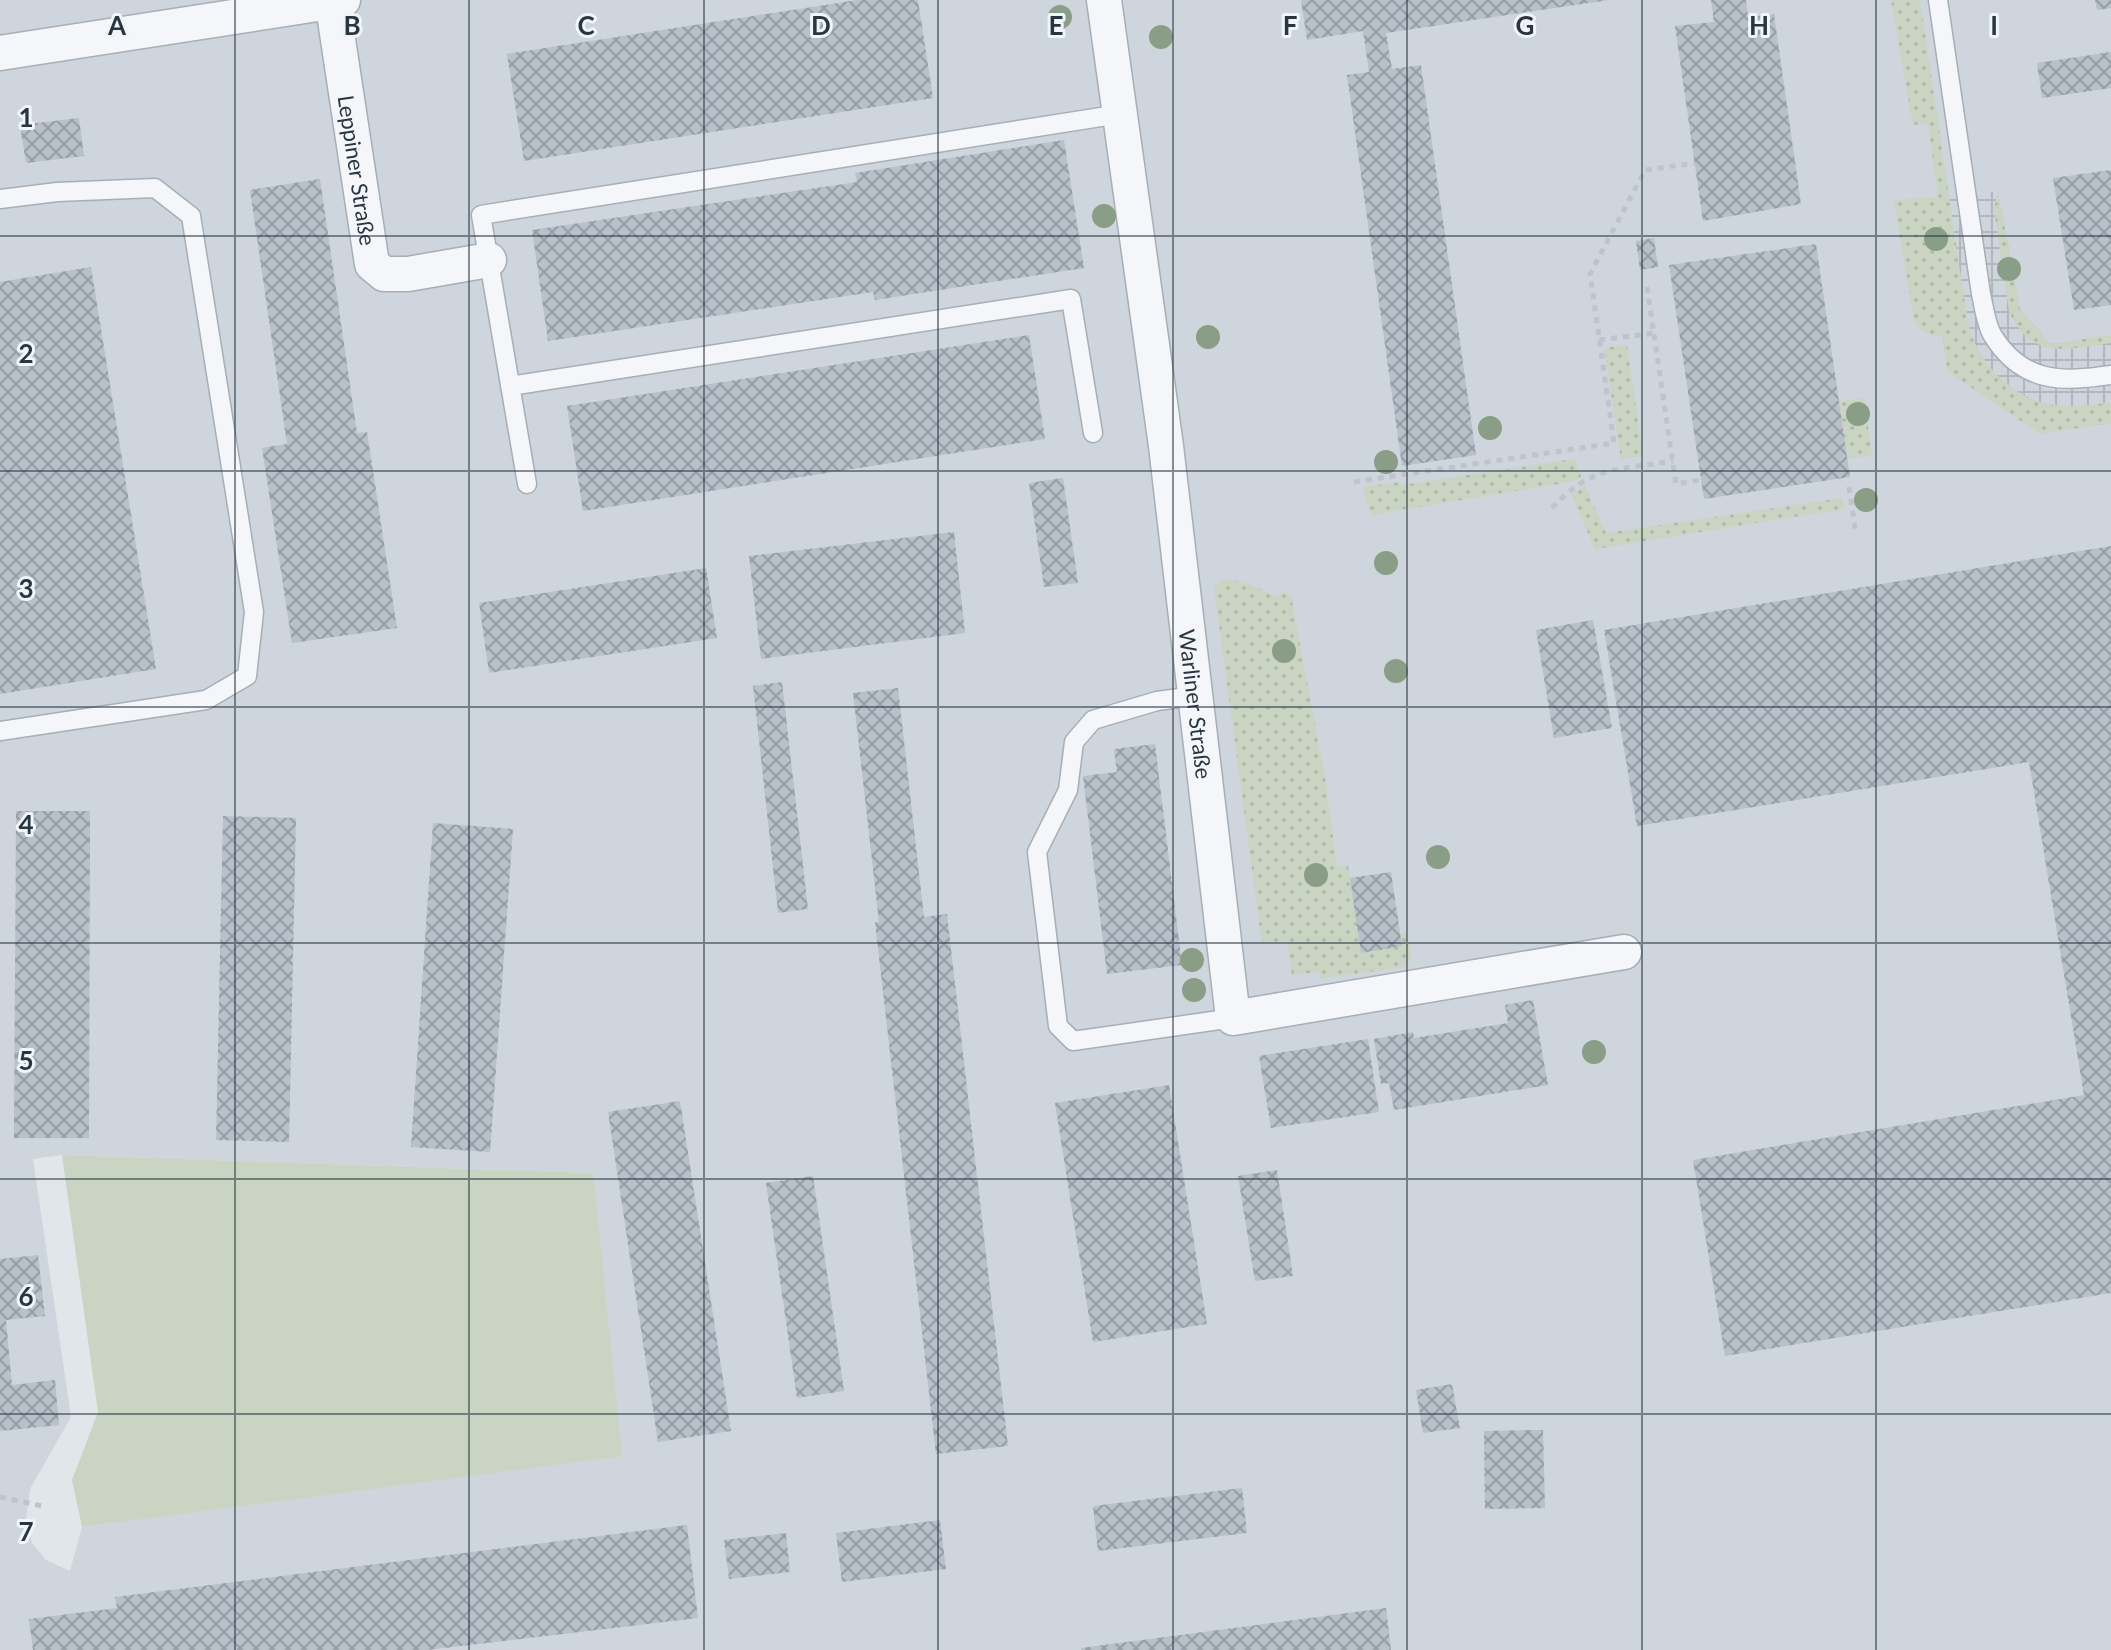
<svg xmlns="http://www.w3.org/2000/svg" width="2111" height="1650" viewBox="0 0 2111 1650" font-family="Lato,sans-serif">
  <defs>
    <pattern id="industrial-grid" width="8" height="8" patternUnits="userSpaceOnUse" patternTransform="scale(2)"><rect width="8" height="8" fill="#cfd5dd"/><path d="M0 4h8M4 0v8" fill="none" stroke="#b2b7bf"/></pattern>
    <pattern id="grass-dots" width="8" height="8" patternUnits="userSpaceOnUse" patternTransform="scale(2)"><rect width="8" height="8" fill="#c9d5c2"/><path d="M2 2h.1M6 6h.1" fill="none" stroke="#adb7a8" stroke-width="1.8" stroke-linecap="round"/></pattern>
    <pattern id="building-cross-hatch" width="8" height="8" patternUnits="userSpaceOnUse" patternTransform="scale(2)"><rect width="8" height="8" fill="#b8c0c9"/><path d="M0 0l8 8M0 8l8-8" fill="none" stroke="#969da5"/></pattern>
  </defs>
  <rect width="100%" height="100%" fill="#e1e6eb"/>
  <!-- built -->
  <path fill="#cfd5dd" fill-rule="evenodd" d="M0,0H2111V1650H0ZM62,1155L593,1173L107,1524L82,1527L70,1571L46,1560L32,1543L26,1519L30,1489L71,1417L33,1159Z"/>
  <!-- industrial -->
  <path fill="url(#industrial-grid)" d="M1998,191L2020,309L2052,344L2111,335V423L2040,434L1947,371L1926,199Z"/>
  <!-- grass -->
  <path fill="url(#grass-dots)" d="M1891,0H1920L1964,298C1967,312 1968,328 1974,341C1988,374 2024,404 2061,406C2077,407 2094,405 2111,402V423L2040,434L1947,371L1943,337C1928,335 1922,333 1914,320L1894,200L1938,197L1928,123L1913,125Z
    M1998,191L2020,309L2051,344L2111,335V343C2067,349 2030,361 2009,311L1994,209Z
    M1627,345L1643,456L1621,459L1604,348Z
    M1864,398L1872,455L1848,459L1839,401Z
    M1574,459L1581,475L1580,478L1570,482L1371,515L1363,487L1399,482L1402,485Z
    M1585,486L1606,533L1842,498L1844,509L1595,549L1571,494Z
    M1231,580L1248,584L1278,597L1282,591L1291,596L1325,778L1337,867L1348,865L1361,952L1402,946L1400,933L1406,932L1412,959L1404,967L1320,979L1319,972L1292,975L1287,941L1262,944L1214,587L1221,581Z"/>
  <!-- park -->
  <path fill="#c9d5c2" d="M62,1155L593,1173L622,1456L82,1527L72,1480L98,1412Z"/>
  <!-- building -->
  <path fill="url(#building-cross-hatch)" d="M857,0H918L933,98L524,161L507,54Z
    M1301,0H1609L1386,33L1392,69L1421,65L1476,455L1402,466L1347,75L1369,72L1363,31L1307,40Z
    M1711,0H1746L1748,17L1774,14L1801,204L1703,221L1675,26L1714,22Z
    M2095,0H2111V8L2097,10Z
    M2111,52V88L2042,98L2037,63Z
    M79,118L84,156L26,163L20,125Z
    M1064,140L1084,268L875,300L873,292L548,341L532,230L857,182L855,173Z
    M2111,170V305L2074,310L2053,178Z
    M320,179L357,433L367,432L397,628L292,643L262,448L287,444L250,190Z
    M1654,238L1658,267L1640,270L1636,241Z
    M1816,244L1850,477L1704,499L1669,265Z
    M91,267L156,669L0,694V282Z
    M1029,335L1045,439L583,511L567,406Z
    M1063,478L1078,583L1044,587L1029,483Z
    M954,532L965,633L761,659L749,556Z
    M2111,546V1293L1725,1356L1693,1160L2084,1095L2029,762L1637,826L1604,630Z
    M706,568L717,638L489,673L479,603Z
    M1593,620L1612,728L1554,738L1536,630Z
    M782,682L808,909L778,913L753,686Z
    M898,688L924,917L947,914L1008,1446L936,1454L875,922H879L853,693Z
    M1155,744L1182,965L1107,974L1083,776L1117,772L1114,749Z
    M16,811H90L89,1138H14Z
    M223,816L296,818L289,1142L216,1140Z
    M433,823L513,829L490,1152L411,1147Z
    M1391,872L1402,946L1361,953L1350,878Z
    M1533,1000L1548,1085L1394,1110L1389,1083L1381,1084L1374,1039L1413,1032L1414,1038L1508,1023L1505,1005Z
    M1368,1039L1379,1112L1271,1128L1259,1056Z
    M1169,1085L1207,1324L1093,1342L1055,1103Z
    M680,1101L731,1431L658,1442L608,1112Z
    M1277,1170L1293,1276L1255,1281L1238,1176Z
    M813,1176L844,1391L797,1398L766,1183Z
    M38,1255L45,1316L6,1320L12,1385L55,1380L59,1425L0,1431V1259Z
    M1452,1384L1460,1428L1423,1433L1416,1390Z
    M1543,1430L1545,1508L1485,1509L1484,1431Z
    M1242,1488L1247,1533L1098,1551L1093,1506Z
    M940,1520L946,1569L842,1582L836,1533Z
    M687,1525L698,1618L427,1650H33L29,1619L117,1608L115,1597Z
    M786,1533L790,1572L729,1579L724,1540Z
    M1386,1608L1391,1650H1081V1648Z"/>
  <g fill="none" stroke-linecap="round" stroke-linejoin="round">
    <!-- service casing -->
    <g stroke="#a6aeb6" stroke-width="21">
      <path id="service" d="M1938,0L1981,294C1984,307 1986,325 1993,336C2023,384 2063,382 2111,375
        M0,199L57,192L155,188L191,216L254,612L247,676L206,700L0,731
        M510,386L1071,299L1093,433
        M527,484L481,215L1120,114
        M1195,696L1157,701L1093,720L1074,742L1068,790L1037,852L1058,1026L1073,1041L1233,1018"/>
    </g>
    <!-- minor casing -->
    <g stroke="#a6aeb6" stroke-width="37">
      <g id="minor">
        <path id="s1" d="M332,0L372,264L384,274H408L489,260"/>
        <path id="s2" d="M1104,0L1166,446L1233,1018L1624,952"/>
        <path d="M0,53L343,0"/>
      </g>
    </g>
    <!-- path -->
    <path stroke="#bfc4ca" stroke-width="5" stroke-dasharray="6 6" stroke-linecap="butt" d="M1647,287L1676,484L1701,480
      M1599,340L1654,333
      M1354,482L1614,443L1590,274L1645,170L1695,163
      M1849,487L1856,534
      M1552,508C1591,465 1619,470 1673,461
      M0,1497L42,1506"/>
    <!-- service -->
    <use href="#service" stroke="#f4f6f9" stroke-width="18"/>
    <!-- minor -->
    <use href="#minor" stroke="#f4f6f9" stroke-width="34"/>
  </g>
  <!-- trees -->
  <g fill="#8a9d86">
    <circle cx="1060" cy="17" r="12"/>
    <circle cx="1161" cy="37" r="12"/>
    <circle cx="1104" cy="216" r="12"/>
    <circle cx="1936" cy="239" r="12"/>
    <circle cx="2009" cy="269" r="12"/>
    <circle cx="1208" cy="337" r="12"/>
    <circle cx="1858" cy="414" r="12"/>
    <circle cx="1490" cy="428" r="12"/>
    <circle cx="1386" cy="462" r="12"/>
    <circle cx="1866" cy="500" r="12"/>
    <circle cx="1386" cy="563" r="12"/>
    <circle cx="1284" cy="651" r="12"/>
    <circle cx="1396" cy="671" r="12"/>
    <circle cx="1438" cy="857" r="12"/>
    <circle cx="1316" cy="875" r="12"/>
    <circle cx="1192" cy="960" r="12"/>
    <circle cx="1194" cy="990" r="12"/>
    <circle cx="1594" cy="1052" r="12"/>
  </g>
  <!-- grid -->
  <path fill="none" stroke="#283644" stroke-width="2" stroke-opacity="0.55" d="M235,0V1650M469,0V1650M704,0V1650M938,0V1650M1173,0V1650M1407,0V1650M1642,0V1650M1876,0V1650M0,236H2111M0,471H2111M0,707H2111M0,943H2111M0,1179H2111M0,1414H2111"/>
  <g text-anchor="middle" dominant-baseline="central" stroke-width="6" stroke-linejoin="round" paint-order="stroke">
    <!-- street labels -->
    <g font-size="22" fill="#283644" stroke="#f1f5f8">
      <text stroke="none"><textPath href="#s1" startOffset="172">Leppiner Straße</textPath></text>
      <text stroke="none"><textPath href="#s2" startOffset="710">Warliner Straße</textPath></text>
    </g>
  </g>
  <g font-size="26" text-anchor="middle" font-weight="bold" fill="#283644" stroke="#f1f5f8" stroke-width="6" stroke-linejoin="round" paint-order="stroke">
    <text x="117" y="35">A</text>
    <text x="352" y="35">B</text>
    <text x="586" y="35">C</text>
    <text x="821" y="35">D</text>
    <text x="1056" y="35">E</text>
    <text x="1290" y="35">F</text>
    <text x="1525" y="35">G</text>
    <text x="1759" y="35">H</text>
    <text x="1994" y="35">I</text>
    <text x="26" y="127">1</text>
    <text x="26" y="363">2</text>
    <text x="26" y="598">3</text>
    <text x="26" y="834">4</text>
    <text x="26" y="1070">5</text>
    <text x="26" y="1306">6</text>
    <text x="26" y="1541">7</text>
  </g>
</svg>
